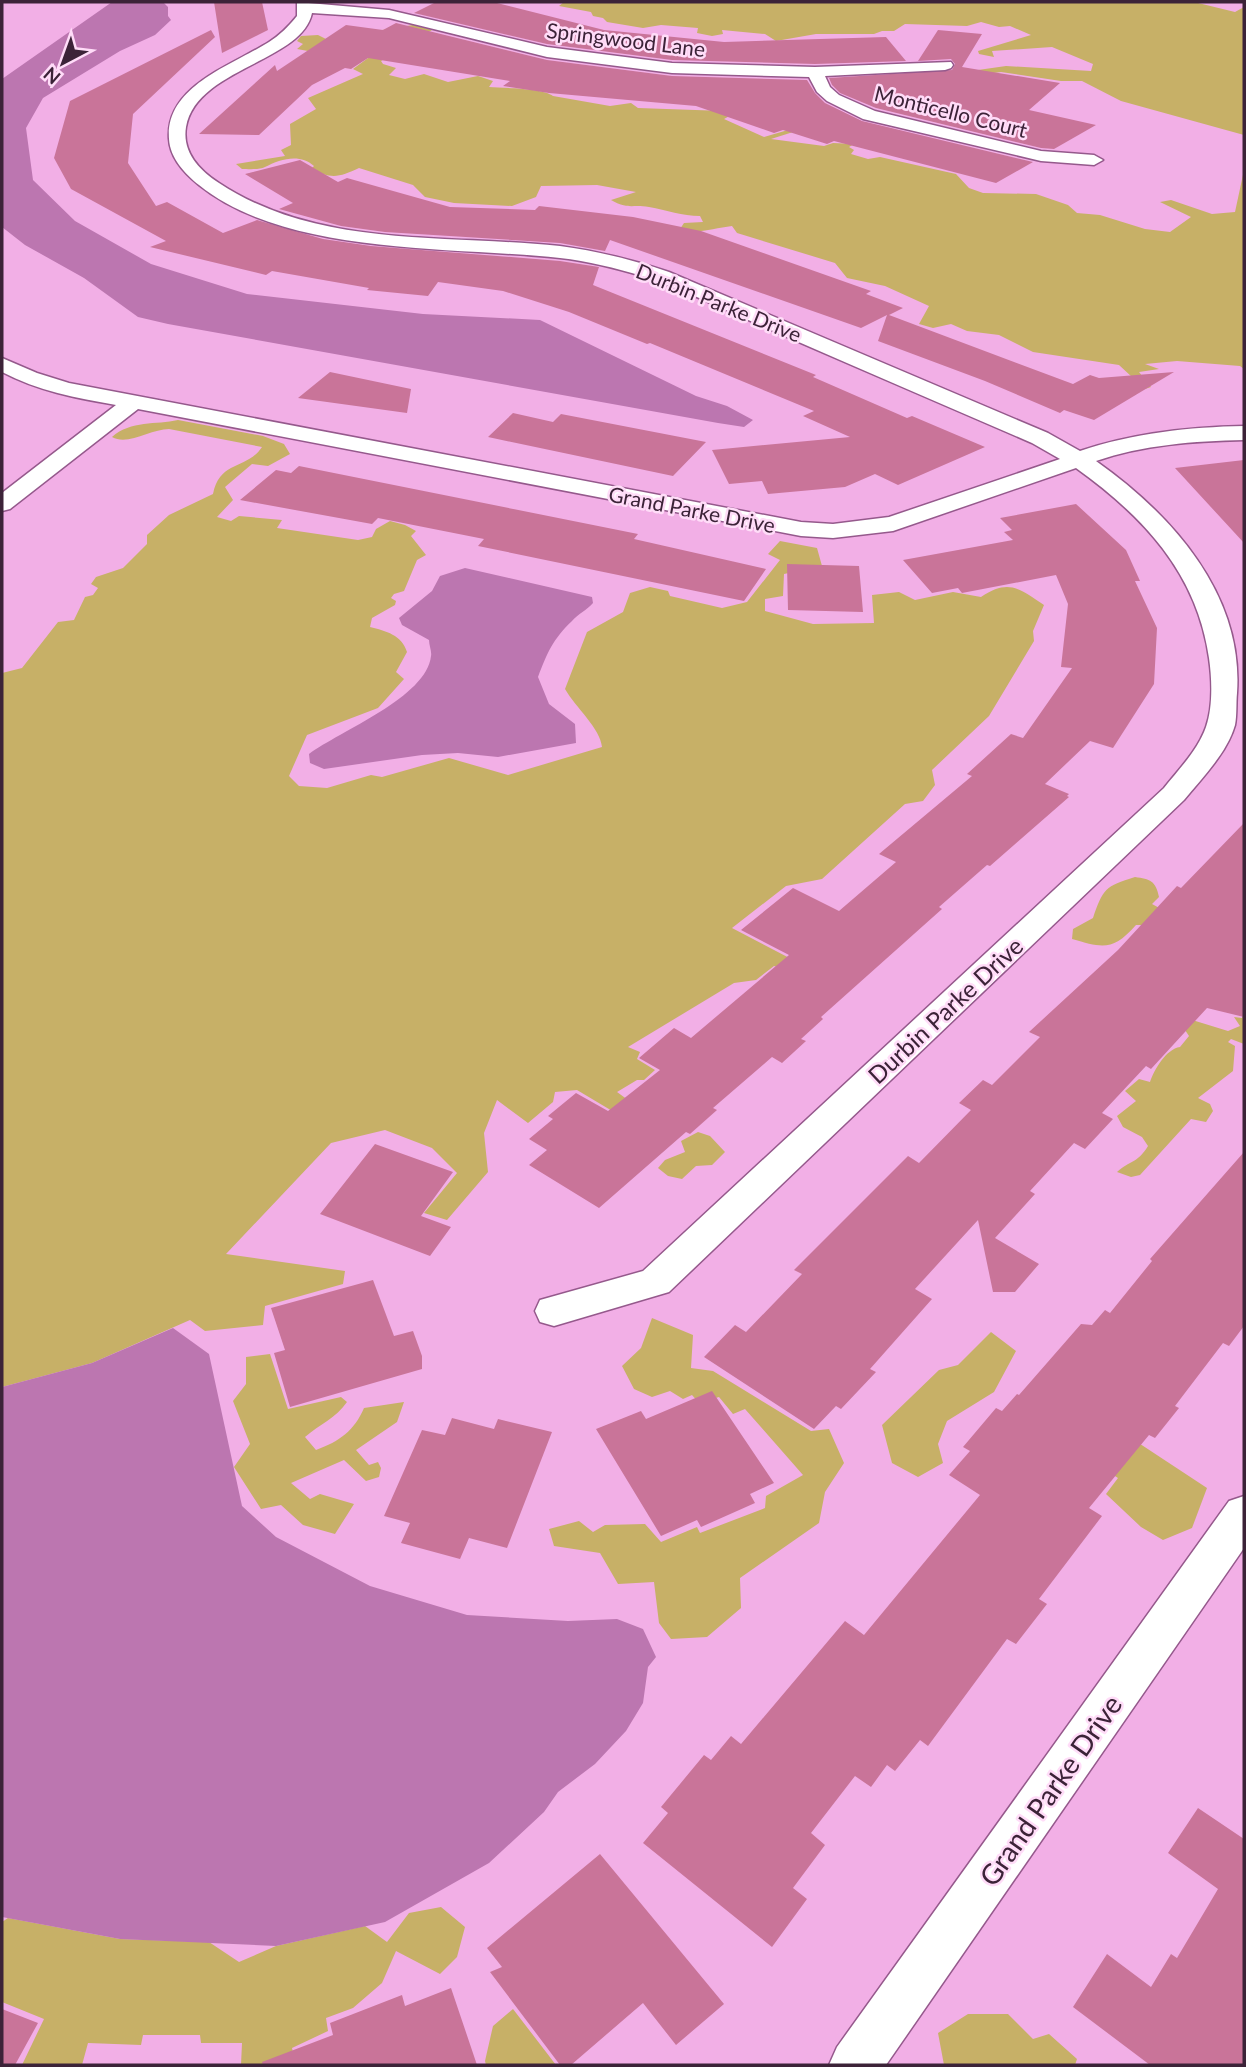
<svg xmlns="http://www.w3.org/2000/svg" width="1246" height="2067" viewBox="0 0 1246 2067" font-family="Lato,sans-serif">
  <rect width="100%" height="100%" fill="#f2afe6"/>
  <!-- green -->
  <path fill="#c7b067" d="M564,2H1194L1235,12L1244,7V135L1121,101L1082,81H1061L1001,72L986,74L978,70L1006,66L1091,71L1093,64L1052,47L992,51L994,57L979,54L978,51L1031,35L1010,26L999,27L981,22L967,26L905,24L894,31H882L874,34H816L776,41L765,34L722,30L723,34L712,36L697,33L698,28L661,25L643,28L607,22L603,18L593,16L591,12L559,6Z
    M413,25L432,30L381,61L383,64L396,68L389,75L405,79L424,74L448,82L478,76L493,81L489,87C504,88 543,88 553,96L610,106L631,103L638,108L724,111L733,114L724,119L764,137L812,123V126L771,139L824,146L833,143L854,144L849,147L854,150L851,154L868,159L880,157L956,174L969,188L983,193L1036,194L1068,205L1077,213L1100,215L1145,229L1170,232L1191,217L1160,202L1171,200L1212,214L1235,212L1244,170V369L1240,366L1177,361L1145,364L1159,369L1139,372L1151,387L1145,389L1119,365L1033,352L999,335L967,331L951,324L933,328L919,324L929,306L885,286L847,278L835,263L737,233L732,226C714,228 696,235 680,229L684,223L703,222L700,216C682,216 667,210 649,207C632,204 628,210 611,200L636,192L597,185L541,186L536,197L512,206L454,203L425,197L413,185L359,168C340,177 330,180 312,168L314,166C300,153 280,159 265,167C259,170 248,169 242,169L236,164L285,156L281,150L291,145L290,124L316,109L308,98L363,74L353,69L379,50L322,43L308,51L297,49L303,44L297,41L301,36L318,35L326,39Z
    M178,420L263,436L284,444L290,454L268,466L252,464L225,487L233,500L217,517L231,521L239,516L282,520L277,528L358,540L372,537L376,529L390,521L405,525L416,531L411,536L426,555L417,560L404,591L394,594L391,598L396,601L395,605L372,618L370,627C386,631 402,635 407,652L396,672L404,679L378,708L307,735L289,776L299,786L327,788L371,775L382,777L449,758L508,775L602,747C600,728 576,708 565,689L587,632L623,612L630,593L650,587L668,591L670,596L722,608L747,602L780,560L768,554L780,541L817,548L822,566L784,574L783,596L765,599V611L813,624L874,623L872,595L899,592L915,600L953,592L981,597C1009,578 1020,589 1044,605L1033,631L1034,641L989,716L932,770L935,785L923,801L905,804L822,879L786,886L732,928L799,963L790,971L774,966L756,980L734,983L628,1047L640,1052L637,1059L655,1070L644,1080H637L617,1092L639,1108L634,1124L577,1090L555,1092L553,1102L528,1123L497,1100L484,1133L488,1172L447,1220L424,1213L457,1173L432,1148L385,1130L331,1143L226,1254L345,1271L343,1284L265,1306L263,1325L205,1331L190,1320L92,1363L2,1387V673L22,668L58,622L74,620L85,597L93,595L98,588L91,584L96,577L123,568L147,544V535L169,515L213,494C220,460 247,470 262,447L169,429C151,429 128,446 112,437C131,420 156,425 178,420Z
    M1135,877C1150,879 1156,881 1159,897L1152,904L1163,910L1144,925H1136C1113,951 1103,948 1072,939L1073,929L1093,918C1103,889 1105,886 1135,877Z
    M1244,1010V1044L1231,1039L1228,1042L1235,1046L1233,1071L1198,1098L1210,1104L1213,1111L1206,1122L1191,1119L1140,1175L1131,1177L1117,1172C1130,1160 1137,1164 1148,1146L1142,1137L1123,1127L1117,1116L1136,1101L1125,1091L1139,1079L1150,1082C1154,1070 1166,1049 1180,1047L1189,1036L1185,1030L1189,1019L1228,1031L1240,1026L1234,1017L1242,1018Z
    M698,1132L710,1136L725,1152L712,1165L696,1166L682,1179L668,1176L658,1168L665,1160L685,1152L681,1141Z
    M652,1318L693,1335L691,1368L713,1371L811,1431L829,1429L844,1463L825,1492L819,1523L740,1578L741,1608L707,1637L671,1639L659,1623L654,1582L618,1584L600,1553L554,1546L549,1529L579,1521L593,1532L605,1525L645,1524L661,1542L697,1527L700,1533L765,1508L766,1496L803,1475L745,1409L733,1414L719,1397L699,1403L692,1395L683,1399L670,1391L652,1397L634,1389L622,1366L641,1348Z
    M991,1332L1016,1351L994,1392L947,1421L938,1444L943,1463L918,1477L892,1463L882,1425L939,1370L958,1365Z
    M270,1354L288,1409L341,1397L347,1402C336,1418 320,1424 305,1437L316,1450C340,1441 354,1431 364,1408L404,1402L397,1422L356,1450L369,1465L378,1462L381,1468L379,1477L366,1481L344,1460L291,1483L310,1499L320,1494L354,1504L335,1534L303,1525L281,1505L261,1509L234,1467L250,1444L233,1401L246,1384V1357Z
    M1125,1434L1207,1488L1192,1528L1163,1540L1141,1527L1106,1494L1118,1478L1101,1467Z
    M441,1907L465,1927L457,1957L440,1974L396,1951L382,1983L353,2008L326,2018L328,2031L292,2048L296,2065H241L242,2043H201L200,2035H143L141,2045L88,2043L82,2065H22L44,2019L2,2002V1922L8,1918L120,1939L209,1942L239,1962L276,1946L365,1926L387,1942L409,1913Z
    M513,2009L556,2065H486L485,2061L493,2026Z
    M968,2014H1008L1033,2039L1049,2034L1077,2059L1075,2065H944L938,2033Z"/>
  <!-- water -->
  <path fill="#bc76b0" d="M112,2H163L168,7V16L171,20L155,35L120,51L43,98L26,128L33,180L75,221L151,264L247,294L423,314L540,320L696,396L727,406L753,420L744,427L718,423L168,324L138,317L84,278L25,245L2,227V79Z
    M465,568L592,597L593,603C587,610 578,614 572,621C553,639 547,653 538,677L549,704L575,724L576,743L498,757L458,753L422,755L324,769L310,763L309,754C340,731 427,697 431,656C432,652 429,645 429,640L402,625L399,618L432,591L440,576Z
    M173,1328L209,1354L242,1506L276,1537L370,1586L467,1615L568,1621L617,1619L643,1629L656,1657L648,1667L643,1703L626,1731L595,1764L558,1792L544,1812L489,1863L385,1922L276,1946L120,1939L2,1917V1387L92,1363Z"/>
  <!-- building -->
  <path fill="#c97499" d="M214,2H262L268,30L222,53Z
    M436,2H493L604,30L724,42L886,37L906,61L815,64L672,60L547,44L414,13Z
    M396,23L547,60L672,76L807,80L815,93L825,103L862,121L1033,162L996,183L834,141L827,144L783,130L774,133L696,106L549,93L503,86L510,81L368,58L351,69L345,68L312,85L259,135L199,134L275,65L277,71L346,25L383,30Z
    M211,30L215,37L133,114L128,163L156,206L167,202L223,233L257,220L323,239L371,246L560,261L599,267L593,285L816,375L813,377L907,418L912,416L985,447L898,485L875,474L845,487L768,494L762,481L729,484L712,450L850,437L803,416L814,411L650,343L647,344L569,312L503,291L438,282L428,296L367,290L369,288L272,271L266,275L150,247L166,241L71,189L54,158L70,101Z
    M938,30L982,34L962,67L1060,83L1029,110L1096,125L1054,149L1041,148L876,108L840,93L832,85L829,78L952,70L955,64L951,59L918,61Z
    M300,160L338,182L347,178L450,207L535,210L539,206L633,217L701,231L871,291L866,294L903,308L889,315L1073,384L1090,375L1099,378L1174,372L1094,420L1064,410L1060,413L985,381L878,341L887,315L861,328L610,240L605,251L560,243L385,232L341,226L279,209L293,203L245,174Z
    M330,372L411,389L407,413L298,398Z
    M513,413L553,422L561,414L706,442L673,476L488,437Z
    M1244,460V543L1175,468Z
    M299,466L638,534L634,539L766,569L744,601L478,546L484,539L378,518L372,524L240,500L276,470L291,473Z
    M1076,504L1126,550L1140,581H1135L1157,628L1154,684L1113,748L1090,741L1045,784L1069,794L1067,796L1069,797L990,866L987,865L939,907L942,909L821,1017L823,1019L801,1039L806,1041L782,1063L772,1057L713,1108L717,1110L690,1134L686,1132L599,1208L529,1165L547,1150L529,1139L553,1119L548,1116L576,1093L608,1111L660,1070L639,1058L674,1028L691,1038L789,955L741,930L793,888L839,911L896,862L879,854L972,776L967,774L1011,734L1023,738L1072,668L1061,667L1068,604L1056,575L962,593L958,588L932,593L903,560L1013,540L1004,532L1012,530L1000,518Z
    M787,564L859,566L863,612L788,610Z
    M1244,823V1017L1207,1008L1151,1069L1146,1066L1102,1113L1113,1119L1085,1149L1074,1143L1030,1191L1035,1194L995,1238L1039,1264L1015,1292H993L978,1220L915,1289L932,1299L870,1369L876,1372L841,1409L836,1406L814,1429L704,1357L735,1325L746,1332L802,1274L794,1270L908,1156L919,1163L971,1110L959,1103L983,1080L992,1085L1040,1037L1029,1032L1118,950L1177,886L1181,888Z
    M375,1144L453,1172L421,1216L451,1227L430,1256L320,1214Z
    M1244,1152V1326L1229,1346L1223,1343L1175,1406L1179,1408L1155,1438L1149,1435L1089,1508L1102,1516L1039,1599L1047,1604L1016,1644L1007,1639L928,1746L920,1740L895,1771L887,1765L871,1787L855,1776L811,1833L825,1845L793,1888L807,1899L772,1947L643,1843L668,1813L661,1807L704,1755L711,1760L731,1736L741,1744L845,1621L864,1635L980,1495L949,1475L970,1451L963,1447L996,1408L1002,1411L1017,1394L1019,1395L1081,1324L1092,1325L1105,1310L1110,1313L1152,1261L1150,1259Z
    M373,1280L394,1336L413,1331L422,1356V1369L290,1407L274,1353L285,1350L271,1308Z
    M712,1391L774,1483L750,1494L755,1503L701,1527L697,1520L661,1536L596,1429L641,1411L646,1419Z
    M452,1418L494,1429L498,1419L552,1432L507,1548L469,1538L460,1559L401,1543L410,1523L384,1516L422,1430L445,1435Z
    M1198,1808L1244,1839V2065H1150L1073,2007L1107,1954L1151,1987L1171,1954L1177,1958L1218,1889L1168,1853Z
    M600,1854L724,2004L676,2045L643,2003L571,2065H560L490,1972L502,1967L487,1948Z
    M451,1988L477,2065H263L262,2062L333,2035L330,2023L402,1995L405,2006Z
    M2,2009L38,2023L15,2065H2Z"/>
  <g fill="none" stroke-linecap="round" stroke-linejoin="round">
    <!-- street casing -->
    <g stroke="#95598c" stroke-width="3">
      <path id="street" d="M297,2L389,10L547,47L672,63L815,67L951,62L953,65L951,68L945,70L825,76L830,87L839,95L875,111L1041,151L1094,155L1103,160L1094,165L1041,161L863,119L827,101L817,92L809,77L672,73L547,57L389,18L312,13C302,62 196,68 186,127C182,152 199,170 219,183C318,249 448,234 560,246C597,251 634,260 669,272L1048,433L1080,451C1133,433 1189,427 1244,426V440C1194,441 1143,445 1096,461C1171,514 1244,594 1237,693C1236,703 1237,715 1235,725C1227,753 1202,778 1184,800L669,1292L554,1326L540,1322L535,1311L540,1300L643,1271L1164,788C1179,769 1198,750 1206,727C1213,707 1212,679 1209,658C1197,573 1143,516 1076,468L893,531L833,538L801,536L138,409L10,509L2,511V493L116,405C76,398 38,391 2,372V358L37,373L69,383L801,522L833,524L889,517L1060,459L1032,443C947,406 862,370 778,333C733,314 689,291 642,276C615,268 588,261 560,258C451,246 287,256 199,185C185,174 170,158 169,139C165,86 233,65 269,42C280,35 289,26 297,16Z
        M1244,1496V1548L886,2065H829L837,2047L1229,1501Z"/>
    </g>
    <!-- street -->
    <use href="#street" fill="#fff" fill-rule="evenodd"/>
  </g>
  <g text-anchor="middle" dominant-baseline="central" stroke-width="5" stroke-linejoin="round" paint-order="stroke">
    <!-- far-street labels -->
    <g font-size="21" fill="#3c2338" stroke="#ffdcf8">
      <text transform="translate(626 39) rotate(7)">Springwood Lane</text>
      <text transform="translate(951 111) rotate(14)">Monticello Court</text>
      <text transform="translate(719 302) rotate(22)">Durbin Parke Drive</text>
      <text transform="translate(692 509) rotate(11)">Grand Parke Drive</text>
    </g>
    <!-- street labels -->
    <g font-size="24" fill="#3c2338" stroke="#ffdcf8">
      <text transform="translate(945 1010) rotate(-43)">Durbin Parke Drive</text>
    </g>
    <!-- near-street labels -->
    <g font-size="28" fill="#3c2338" stroke="#ffdcf8">
      <text transform="translate(1050 1790) rotate(-55)">Grand Parke Drive</text>
    </g>
  </g>
  <!-- border -->
  <rect width="1246" height="2067" fill="none" stroke="#3c2338" stroke-width="7"/>
  <!-- north arrow -->
  <g transform="translate(63 63) rotate(221)" stroke="#ffdcf8" stroke-width="5" paint-order="stroke">
  <path d="M0-5L12 26L0 18L-12 26Z" fill="#3c2338"/>
  <text y="-10" font-size="19" font-weight="bold" text-anchor="middle" fill="#3c2338">N</text>
  </g>
</svg>
